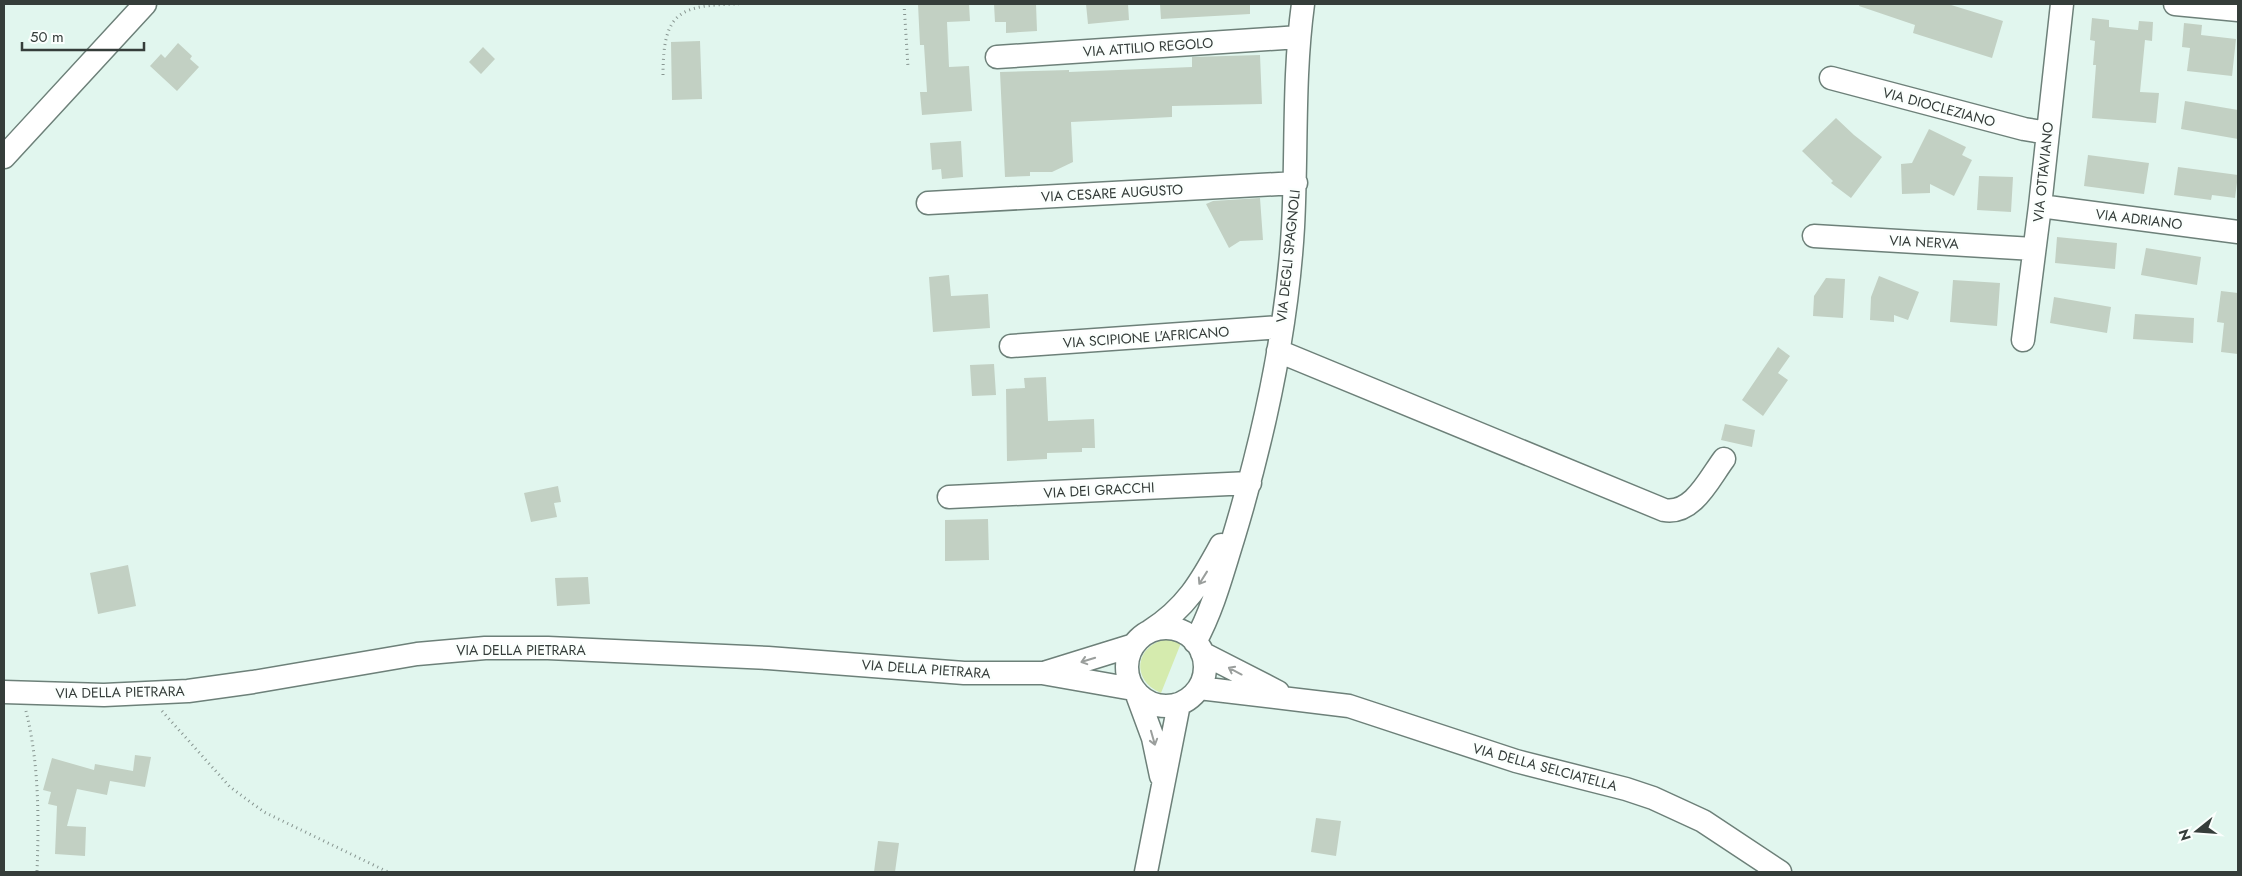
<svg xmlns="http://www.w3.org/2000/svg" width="2242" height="876" viewBox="0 0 2242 876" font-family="Jost,sans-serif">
  <rect width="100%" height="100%" fill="#e1f6ee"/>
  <!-- green -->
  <path fill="#d5ebae" d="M1167,639L1181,643L1161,693C1130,680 1135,645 1167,639Z"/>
  <!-- building -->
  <path fill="#c2d0c3" d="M918,4H969L970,21L947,22L949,67L969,66L972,111L922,115L920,92H927L924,45H920Z
    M994,4H1036L1037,31L1006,33V22H995Z
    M1086,4H1128L1129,20L1088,24Z
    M1160,4H1250V14L1161,19Z
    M1860,4H1948L2003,21L1992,58L1913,33L1915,25L1859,6Z
    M2092,18L2109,20V27L2138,30L2139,21L2153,22L2152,41L2145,40L2140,92L2159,93L2156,123L2092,118L2096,65H2093L2095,41L2090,40Z
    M2184,23L2202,25L2201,35L2236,39L2232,76L2187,71L2190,48L2182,47Z
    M700,41L702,99L672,100L671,42Z
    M178,43L192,56L190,59L199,67L177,91L150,66L161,54L165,58Z
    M483,47L495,59L481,74L469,62Z
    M1260,55L1262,104L1172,106V117L1071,122L1073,162L1052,172H1030V176L1005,177L1000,72L1069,70V72L1192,67V57Z
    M2185,101L2238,110V139L2181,129Z
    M1836,118L1854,135L1882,157L1851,198L1831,183L1833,181L1802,151Z
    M1929,129L1966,147L1962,155L1972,160L1954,196L1930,184V193L1902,194L1901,164L1912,163Z
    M961,141L963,177L942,179L941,169L932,170L930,143Z
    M2088,155L2149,163L2144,194L2084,186Z
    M2178,167L2238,175L2235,198L2212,195L2211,200L2174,195Z
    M1979,176L2013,177L2011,212L1977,210Z
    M1260,198L1263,240L1240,241L1229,248L1206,204L1213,201Z
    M2057,237L2117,243L2115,269L2055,263Z
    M2146,248L2201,257L2197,285L2141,275Z
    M949,275L951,296L988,294L990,328L933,332L929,277Z
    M1879,276L1919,292L1908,320L1894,315V322L1870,320L1871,297Z
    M1826,278L1845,279L1843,318L1813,316L1814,296Z
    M1953,280L2000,283L1997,326L1950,322Z
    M2221,291L2238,293V354L2221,352L2224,323L2217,322Z
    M2054,297L2111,307L2107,333L2050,323Z
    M2135,314L2194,318L2193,343L2133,339Z
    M1778,347L1790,356L1778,373L1788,380L1763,416L1742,400Z
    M994,364L996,395L972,396L970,365Z
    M1046,377L1048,421L1094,419L1095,448H1082V452L1047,453V459L1007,461L1006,389L1025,388L1024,378Z
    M1725,424L1755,430L1752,447L1721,440Z
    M558,486L561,502L554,503L557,517L531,522L524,493Z
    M988,519L989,560L945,561V520Z
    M128,565L136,606L98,614L90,573Z
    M588,577L590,604L557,606L555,578Z
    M135,755L151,757L145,787L110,781L107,795L77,789L67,826L86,827L85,856L55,854L57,806L48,804L51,792L43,790L52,758L94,770L95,764L133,771Z
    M1316,818L1341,821L1336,856L1311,852Z
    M878,841L899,843L895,872H874Z"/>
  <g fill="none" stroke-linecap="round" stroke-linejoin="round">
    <!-- minor casing -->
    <g stroke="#6d8079" stroke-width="25">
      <path id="minor" d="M2175,4L2238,10
        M997,57L1299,37
        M1831,78L2024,129L2048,133
        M4,157L145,4
        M928,203L1296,183
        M2040,206L2238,232
        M1814,236L2034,249
        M2023,340L2040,206L2062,4
        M1011,346L1281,327
        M1278,351L1664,510C1693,515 1709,479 1724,459
        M949,497L1250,483
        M1127 667a39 39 0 1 1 78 0a39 39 0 1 1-78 0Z
        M1150,631C1186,608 1201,582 1221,545
        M1195,642C1213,609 1222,574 1233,539C1263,440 1287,331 1293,227C1297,153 1293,78 1303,4
        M1202,653L1278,692
        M1047,672L1134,645
        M1199,688L1349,706L1516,761L1626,789L1653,798L1703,821L1780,872
        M4,692L104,695L188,691L253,682L417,654L485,648H548L768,658L964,673H1042L1133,689
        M1136,692L1153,738L1161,776
        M1146,872L1179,704"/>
    </g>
    <!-- path -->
    <path stroke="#879590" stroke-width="3" stroke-dasharray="1 4" stroke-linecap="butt" d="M904,4L908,67
      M663,75C663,12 679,5 739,4
      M26,711C39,763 39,818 37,872
      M162,711L230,787L264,812L388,872"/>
    <!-- minor -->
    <use href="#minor" stroke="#fff" stroke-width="22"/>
  </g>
  <!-- one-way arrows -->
  <defs><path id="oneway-shaft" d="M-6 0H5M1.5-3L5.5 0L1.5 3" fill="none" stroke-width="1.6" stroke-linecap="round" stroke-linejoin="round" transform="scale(1.25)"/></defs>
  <g stroke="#9a9e9c">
    <use href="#oneway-shaft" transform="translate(1203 578) rotate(122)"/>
    <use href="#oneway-shaft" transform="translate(1088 660) rotate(163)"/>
    <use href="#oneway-shaft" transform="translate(1235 671) rotate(-152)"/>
    <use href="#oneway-shaft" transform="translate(1153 738) rotate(74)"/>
  </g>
  <g text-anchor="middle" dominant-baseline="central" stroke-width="5" stroke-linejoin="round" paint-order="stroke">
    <!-- street labels -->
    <g font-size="14" fill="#353d3a" stroke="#fbfffd">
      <text transform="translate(1148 47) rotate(-4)">VIA ATTILIO REGOLO</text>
      <text transform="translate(1939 107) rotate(15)">VIA DIOCLEZIANO</text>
      <text transform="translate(2043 172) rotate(-84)">VIA OTTAVIANO</text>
      <text transform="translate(1112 193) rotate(-3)">VIA CESARE AUGUSTO</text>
      <text transform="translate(2139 219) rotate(7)">VIA ADRIANO</text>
      <text transform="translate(1924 242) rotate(3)">VIA NERVA</text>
      <text transform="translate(1288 256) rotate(-84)">VIA DEGLI SPAGNOLI</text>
      <text transform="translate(1146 337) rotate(-4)">VIA SCIPIONE L'AFRICANO</text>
      <text transform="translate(1099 490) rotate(-3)">VIA DEI GRACCHI</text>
      <text x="521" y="650">VIA DELLA PIETRARA</text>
      <text transform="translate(926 669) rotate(4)">VIA DELLA PIETRARA</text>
      <text transform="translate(120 692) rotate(-1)">VIA DELLA PIETRARA</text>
      <text transform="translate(1545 767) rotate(15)">VIA DELLA SELCIATELLA</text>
    </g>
  </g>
  <!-- border -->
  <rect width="2242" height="876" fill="none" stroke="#353d3a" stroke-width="10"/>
  <!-- north arrow -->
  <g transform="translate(2197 831) rotate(253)" stroke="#fbfffd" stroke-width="4" paint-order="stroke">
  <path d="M0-4L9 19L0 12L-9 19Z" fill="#353d3a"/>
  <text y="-8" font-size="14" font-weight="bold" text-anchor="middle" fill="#353d3a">N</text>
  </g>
  <!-- scale -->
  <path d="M22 42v8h122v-8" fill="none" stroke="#353d3a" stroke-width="2.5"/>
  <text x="30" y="42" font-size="15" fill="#353d3a" stroke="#fbfffd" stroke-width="4" paint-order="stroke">50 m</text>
</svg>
